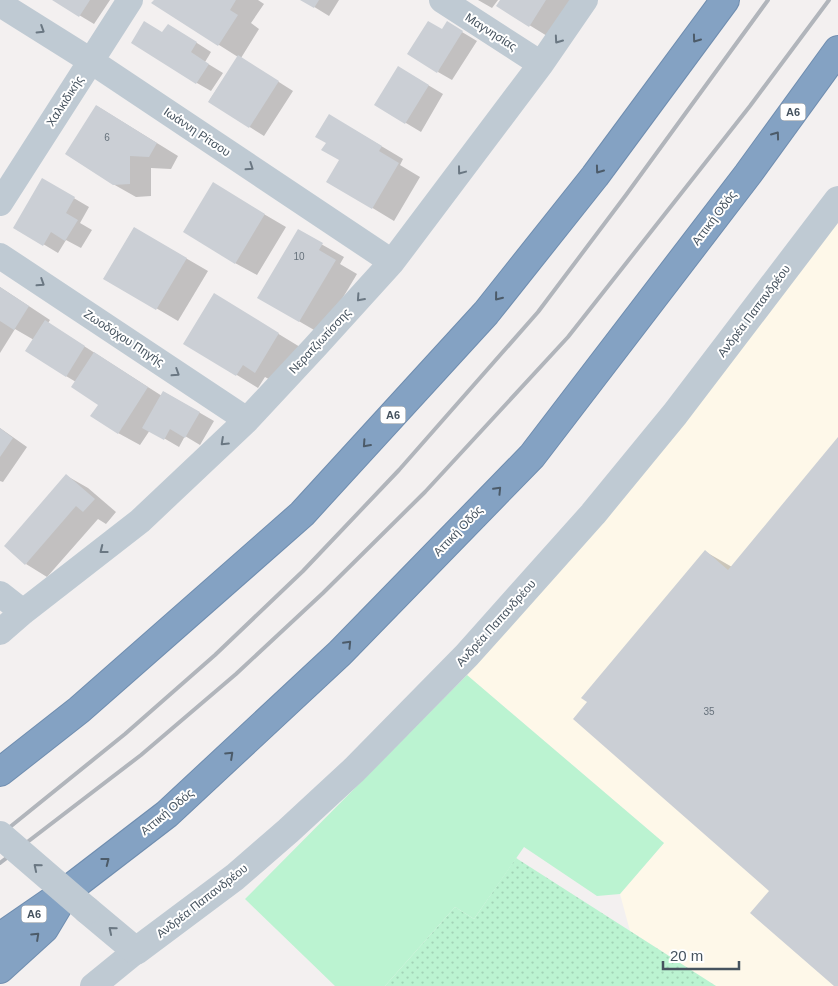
<svg xmlns="http://www.w3.org/2000/svg" width="838" height="986" viewBox="0 0 838 986" font-family="Helvetica,sans-serif">
  <defs>
    <pattern id="grass-dots" width="8" height="8" patternUnits="userSpaceOnUse" patternTransform="scale(1.25)"><rect width="8" height="8" fill="#bbf3d1"/><path d="M2 2h.1M6 6h.1" fill="none" stroke="#a2d2b6" stroke-width="1.8" stroke-linecap="round"/></pattern>
  </defs>
  <rect width="100%" height="100%" fill="#f3f0f0"/>
  <!-- commercial -->
  <path fill="#fef8e9" d="M838,212V986H716L630,931L620,894L664,843L467,675L639,471Z"/>
  <!-- grass -->
  <path fill="url(#grass-dots)" d="M516,858L716,986H385L455,907L474,919Z"/>
  <!-- park -->
  <path fill="#bbf3d1" d="M467,675L664,843L620,894L597,896L524,847L474,919L455,907L385,986H335L245,899Z"/>
  <!-- shadow -->
  <path fill="#0003" d="M54,0H110L94,24Z
    M155,0H258L264,4L251,23L259,29L241,58L293,91L264,136L209,101L238,57L153,3Z
    M303,0H339L329,16Z
    M478,0H498L492,8Z
    M502,0H576L552,39L498,6Z
    M447,23L477,41L452,80L438,72L442,31Z
    M163,33L183,34L211,52L205,62L223,73L211,91L197,83Z
    M413,76L443,94L421,132L376,105Z
    M97,106L178,156L171,169L151,168V196L136,197L113,184Z
    M351,128L403,159L400,165L420,177L394,221L328,181L340,160Z
    M43,180L89,207L80,223L92,230L81,248L66,240L58,253L15,227Z
    M235,197L286,227L257,275L235,263Z
    M134,228L208,271L178,321L105,278Z
    M298,231L344,257L340,264L357,274L321,334L259,298Z
    M0,287L50,320L48,323L162,396L164,392L214,421L200,445L185,436L179,447L150,430L140,445L118,433L99,404L76,382L66,376L34,340L15,329L0,353Z
    M236,308L300,347L278,384L265,377L258,388L185,343Z
    M0,428L27,447L3,482L0,481Z
    M838,439V986H836L771,891L706,552L732,567Z
    M67,476L88,488L116,512L106,524L98,519L47,577L26,564Z"/>
  <!-- building -->
  <path fill="#cbcfd5" d="M52,0H90L79,17Z
    M154,0H236L230,10L238,15L218,46L151,3Z
    M300,0H319L314,8Z
    M500,0H546L529,27L496,6Z
    M144,21L162,32L168,24L197,42L191,52L209,64L196,84L131,43Z
    M428,21L442,29L447,21L463,31L437,73L407,54Z
    M238,55L279,81L249,128L208,102Z
    M398,66L429,85L405,124L374,105Z
    M96,105L157,143L149,157L130,156V184L113,185L65,154Z
    M329,114L382,146L379,151L399,163L372,209L326,182L339,160L321,150L326,143L315,137Z
    M42,178L75,197L66,213L78,220L65,241L51,232L43,246L13,228Z
    M213,182L265,214L235,264L183,232Z
    M134,227L187,258L156,310L103,279Z
    M298,229L323,243L319,250L336,260L299,322L257,298Z
    M0,287L29,306L14,330L0,321Z
    M214,293L279,333L255,373L243,365L236,376L183,344Z
    M45,320L85,346L66,377L25,351Z
    M94,352L148,387L118,434L90,416L98,405L71,387Z
    M163,391L200,412L185,438L170,429L164,440L142,428Z
    M0,428L13,438L0,457Z
    M838,437V986H834L750,913L769,891L573,719L587,702L581,698L705,550L728,570Z
    M66,474L95,499L83,512L76,506L25,565L4,546Z"/>
  <g fill="none" stroke-linecap="round" stroke-linejoin="round">
    <!-- motorway casing -->
    <g stroke="#6f8daf" stroke-width="30">
      <path id="motorway" d="M0,772L79,710L302,514L486,313L595,176L725,0
        M0,937L68,890L167,814L340,653L532,456L748,174L838,50
        M0,969L44,929L59,904"/>
    </g>
    <!-- minor -->
    <path stroke="#bfcad3" stroke-width="26" d="M442,0L541,64
      M0,4L91,61L392,262
      M0,203L130,0
      M0,256L247,420
      M0,594L23,612
      M0,632L23,612L140,521L247,420L315,347L392,262L541,64L585,0
      M93,986L136,951"/>
    <!-- tertiary -->
    <path stroke="#bfcad3" stroke-width="28" d="M87,910L136,951L235,877L288,831L354,770L467,655L593,514L675,414L838,200"/>
    <!-- motorway -->
    <use href="#motorway" stroke="#84a2c3" stroke-width="28"/>
    <!-- rail -->
    <path stroke="#b1b5bb" stroke-width="4" d="M0,835L125,734L215,655L303,571L399,470L538,312L626,195L768,0
      M0,863L141,755L236,674L323,593L425,492L568,337L750,106L829,0"/>
    <!-- tertiary-bridge -->
    <path stroke="#bfcad3" stroke-width="28" d="M0,835L87,910"/>
  </g>
  <!-- one-way arrows -->
  <defs><path id="oneway-chevron" d="M-2-3.5L2.5 0L-2 3.5" fill="none" stroke-width="1.6" stroke-linecap="round" stroke-linejoin="round" transform="scale(1.25)"/></defs>
  <g stroke="#6a7782">
    <use href="#oneway-chevron" transform="translate(41 30) rotate(32)"/>
    <use href="#oneway-chevron" transform="translate(558 40) rotate(125)"/>
    <use href="#oneway-chevron" transform="translate(250 167) rotate(34)"/>
    <use href="#oneway-chevron" transform="translate(461 171) rotate(127)"/>
    <use href="#oneway-chevron" transform="translate(41 283) rotate(33)"/>
    <use href="#oneway-chevron" transform="translate(360 298) rotate(132)"/>
    <use href="#oneway-chevron" transform="translate(176 373) rotate(33)"/>
    <use href="#oneway-chevron" transform="translate(224 442) rotate(137)"/>
    <use href="#oneway-chevron" transform="translate(103 550) rotate(142)"/>
    <use href="#oneway-chevron" transform="translate(37 867) rotate(-140)"/>
    <use href="#oneway-chevron" transform="translate(112 930) rotate(-140)"/>
  </g>
  <g stroke="#4c5b69">
    <use href="#oneway-chevron" transform="translate(696 39) rotate(126)"/>
    <use href="#oneway-chevron" transform="translate(776 135) rotate(-54)"/>
    <use href="#oneway-chevron" transform="translate(599 170) rotate(126)"/>
    <use href="#oneway-chevron" transform="translate(498 297) rotate(129)"/>
    <use href="#oneway-chevron" transform="translate(366 444) rotate(132)"/>
    <use href="#oneway-chevron" transform="translate(498 490) rotate(-46)"/>
    <use href="#oneway-chevron" transform="translate(348 644) rotate(-46)"/>
    <use href="#oneway-chevron" transform="translate(230 755) rotate(-43)"/>
    <use href="#oneway-chevron" transform="translate(106 861) rotate(-38)"/>
    <use href="#oneway-chevron" transform="translate(36 936) rotate(-43)"/>
  </g>
  <g text-anchor="middle" dominant-baseline="central" stroke-width="4" stroke-linejoin="round" paint-order="stroke">
    <!-- number labels -->
    <g font-size="10" fill="#67727c">
      <text x="107" y="137">6</text>
      <text x="299" y="256">10</text>
      <text x="709" y="711">35</text>
    </g>
    <!-- shield labels -->
    <g fill="#fff" stroke="#7e878f" stroke-width="1">
      <rect x="780.5" y="103.5" width="25" height="17" rx="4"/>
      <rect x="380.5" y="406.5" width="25" height="17" rx="4"/>
      <rect x="21.5" y="905.5" width="25" height="17" rx="4"/>
    </g>
    <g font-size="11" font-weight="bold" fill="#46535f">
      <text x="793" y="112">Α6</text>
      <text x="393" y="415">Α6</text>
      <text x="34" y="914">Α6</text>
    </g>
    <!-- street labels -->
    <g font-size="12" fill="#46535f" stroke="#fff">
      <text transform="translate(491 32) rotate(33)">Μαγνησίας</text>
      <text transform="translate(65 101) rotate(-57)">Χαλκιδικής</text>
      <text transform="translate(197 132) rotate(34)">Ιωάννη Ρίτσου</text>
      <text transform="translate(714 218) rotate(-53)">Αττική Οδός</text>
      <text transform="translate(754 311) rotate(-53)">Ανδρέα Παπανδρέου</text>
      <text transform="translate(124 338) rotate(33)">Ζωοδόχου Πηγής</text>
      <text transform="translate(320 341) rotate(-47)">Νερατζιωτίσσης</text>
      <text transform="translate(458 531) rotate(-46)">Αττική Οδός</text>
      <text transform="translate(496 623) rotate(-48)">Ανδρέα Παπανδρέου</text>
      <text transform="translate(167 812) rotate(-40)">Αττική Οδός</text>
      <text transform="translate(202 901) rotate(-38)">Ανδρέα Παπανδρέου</text>
    </g>
  </g>
  <!-- scale -->
  <path d="M663 961v8h76v-8" fill="none" stroke="#46535f" stroke-width="2.5"/>
  <text x="670" y="961" font-size="15" fill="#46535f" stroke="#ffffff" stroke-width="4" paint-order="stroke">20 m</text>
</svg>
